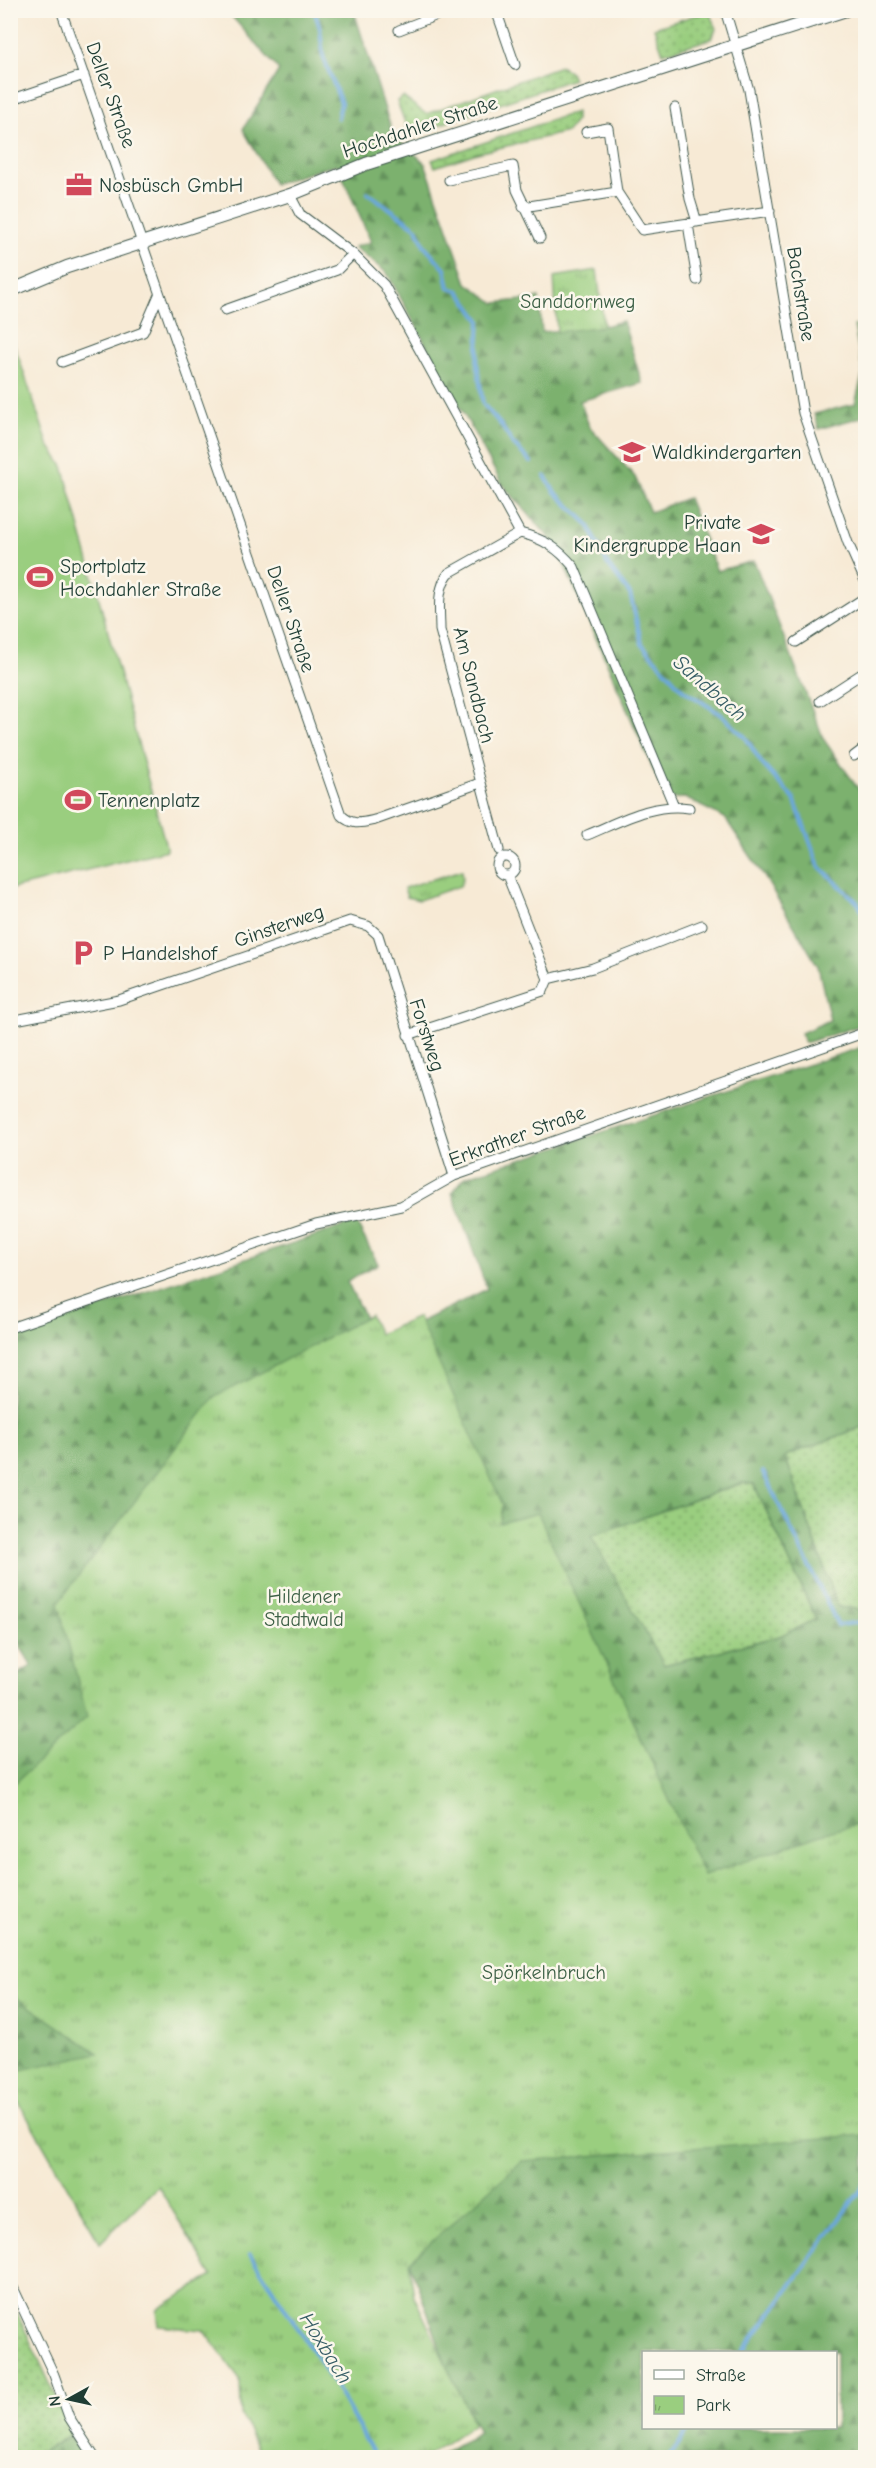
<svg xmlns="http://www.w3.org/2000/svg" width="876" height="2468" viewBox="0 0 876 2468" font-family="'Comic Neue',sans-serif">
  <defs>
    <pattern id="grass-dots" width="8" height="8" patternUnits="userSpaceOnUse" patternTransform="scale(1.5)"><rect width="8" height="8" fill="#9ace7f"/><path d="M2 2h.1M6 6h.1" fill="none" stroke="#7da869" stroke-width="1.8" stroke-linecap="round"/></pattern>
    <pattern id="forest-firs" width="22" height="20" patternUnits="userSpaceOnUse" patternTransform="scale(1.5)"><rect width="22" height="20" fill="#7bb16e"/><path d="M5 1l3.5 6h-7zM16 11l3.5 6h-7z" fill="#64915b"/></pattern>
    <pattern id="park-tufts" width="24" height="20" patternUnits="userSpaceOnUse" patternTransform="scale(1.5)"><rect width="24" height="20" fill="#9ace7f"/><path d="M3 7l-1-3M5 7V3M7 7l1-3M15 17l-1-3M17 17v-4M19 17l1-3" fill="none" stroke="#7da869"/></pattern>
  </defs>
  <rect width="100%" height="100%" fill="#fbf7ec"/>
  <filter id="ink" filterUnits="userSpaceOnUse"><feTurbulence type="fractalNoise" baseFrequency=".0167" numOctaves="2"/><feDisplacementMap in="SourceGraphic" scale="12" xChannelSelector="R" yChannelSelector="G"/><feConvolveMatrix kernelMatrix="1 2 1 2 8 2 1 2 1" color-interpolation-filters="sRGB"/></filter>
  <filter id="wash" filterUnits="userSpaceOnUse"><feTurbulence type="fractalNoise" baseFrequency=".008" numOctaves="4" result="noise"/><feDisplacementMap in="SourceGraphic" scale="24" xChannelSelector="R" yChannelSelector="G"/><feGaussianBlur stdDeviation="1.35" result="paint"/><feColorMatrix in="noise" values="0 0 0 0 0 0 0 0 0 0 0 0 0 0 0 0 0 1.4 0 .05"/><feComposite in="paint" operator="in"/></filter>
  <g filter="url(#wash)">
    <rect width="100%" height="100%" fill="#f7ead5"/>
    <!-- grass -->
    <path fill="url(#grass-dots)" stroke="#5c865a" stroke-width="1.5" d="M709,11L716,29L711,39L663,53L654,28Z
      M560,66L570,72L573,79L412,134L408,131L397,101L403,97L426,114Z
      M576,112V120L567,132L477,153L435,167L432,160Z
      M865,1426V1614L857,1609L838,1607L785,1456Z
      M743,1483L754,1484L816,1619L780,1636L663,1665L590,1535Z
      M10,2298L73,2433L34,2457H11Z"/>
    <!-- forest -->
    <path fill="url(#forest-firs)" stroke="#4d7751" stroke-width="1.5" fill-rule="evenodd" d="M227,11H354L393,135L425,163L467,283L495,303L539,298L542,332L604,326L623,321L642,383L580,401L589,426L635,477L650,512L688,498L717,571L754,561L824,740L865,798V1024L805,1043L801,1033L830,1020L818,966L764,876L725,818L685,798L666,799L555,544L502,484L387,273L354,247L371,242L337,164L274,184L243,129L279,70Z
      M865,322V416L819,429L814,414L855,404L863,373L854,326Z
      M865,1046V1426L785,1456L838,1607L857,1609L865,1614V2457H436L479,2432L449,2373L362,2129L220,2094L161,2162L11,2092V1678L32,1666L11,1631V1337L356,1222L378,1264L347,1281L375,1339L424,1320L487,1289L452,1193L465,1177ZM742,1483L754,1484L816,1619L780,1636L664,1665L591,1536ZM644,2352H836V2428H644Z
      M73,2433L91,2458H34Z"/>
    <!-- park -->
    <path fill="url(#park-tufts)" stroke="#5c865a" stroke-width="1.5" d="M597,270L604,326L557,332L554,277Z
      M462,870L463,879L460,886L419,900L407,897L404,888Z
      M370,1315L379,1334L418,1317L503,1505L500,1523L538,1513L704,1876L818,1835L861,1823L860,1793L865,1770V2135L522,2161L409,2262L414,2296L474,2424L425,2457H261L241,2414L240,2379L203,2330L159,2326L157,2310L212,2276L158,2186L100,2243L11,2089V2072L98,2053L11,1994V1780L15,1783L87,1717L58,1603L213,1398Z"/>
    <!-- pitch -->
    <path fill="#9ace7f" stroke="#5c865a" stroke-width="1.5" d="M11,335L48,444L63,466L167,850L11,889Z"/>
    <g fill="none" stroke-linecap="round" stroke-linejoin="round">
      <!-- stream -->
      <path stroke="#6ba7dc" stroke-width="4" d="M314,10L320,28L323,56L341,103L338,118
        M368,193L417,228L424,245L445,269L449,288L459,291L480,320L477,363L483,404L501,425L513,444L531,462
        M545,476L554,491L588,524L608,565L630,594L642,644L682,689L722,715L746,738L762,764L794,799L819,866L858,903L866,918
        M763,1472L838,1625L862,1622L866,1635
        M250,2254L334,2384L376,2458
        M743,2352L866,2182
        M668,2458L690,2428"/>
    </g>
  </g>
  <g filter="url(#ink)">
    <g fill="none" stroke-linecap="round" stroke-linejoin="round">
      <!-- minor casing -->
      <g stroke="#3f574c" stroke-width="11">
        <path id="minor" d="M61,10L341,815C352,826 361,823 375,820L480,783
          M496,10L515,65
          M725,10L749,90L803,413L848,543L866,583
          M399,30L450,10
          M10,100L84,75
          M675,108L690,199L697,222
          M586,132L608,128L617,192L642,230L770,211
          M449,180L513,166L517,190L540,238
          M290,195L300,214L353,254L384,285L520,533C544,539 558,548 574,567L674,806
          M523,207L617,192
          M688,224L697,280
          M225,310L337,270L353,254
          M62,362L143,332L159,295
          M796,642L866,597
          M820,701L866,671
          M854,756L866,747
          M587,835C619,822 653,802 689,808
          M499,850L440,630C440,611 436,589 449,573L520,533
          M497 866a9 9 0 1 1 18 0a9 9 0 1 1-18 0Z
          M507,875L548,979L593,968L702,925
          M10,1005L14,1020
          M10,1021L119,1000L350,921L368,926L378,935L454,1176
          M408,1035L543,991L548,979
          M10,1328L316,1224L401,1206L454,1176L866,1032
          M10,2281L54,2375L69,2417L95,2458"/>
      </g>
      <!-- tertiary casing -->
      <g stroke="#3f574c" stroke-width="14">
        <path id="tertiary" d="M10,291L67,267L290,195L366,164L846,10"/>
      </g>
      <!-- minor -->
      <use href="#minor" stroke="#fff" stroke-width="9"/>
      <!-- tertiary -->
      <use href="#tertiary" stroke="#fff" stroke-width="12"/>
    </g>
  </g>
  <!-- icons -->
  <defs>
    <g id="office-bare" transform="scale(2.07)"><path d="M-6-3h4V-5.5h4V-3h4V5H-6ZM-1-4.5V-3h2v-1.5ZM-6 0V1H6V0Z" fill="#d1495b" stroke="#fbf7ec" stroke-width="2.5" paint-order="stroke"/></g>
    <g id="school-bare" transform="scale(2.07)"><path d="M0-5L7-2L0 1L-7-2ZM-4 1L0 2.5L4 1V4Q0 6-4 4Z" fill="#d1495b" stroke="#fbf7ec" stroke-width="2.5" paint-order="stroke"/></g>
    <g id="stadium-bare" transform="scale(2.07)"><path d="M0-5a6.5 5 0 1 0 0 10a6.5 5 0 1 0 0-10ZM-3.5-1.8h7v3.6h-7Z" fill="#d1495b" stroke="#fbf7ec" stroke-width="2.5" paint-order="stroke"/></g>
    <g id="parking-bare" transform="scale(2.07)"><path d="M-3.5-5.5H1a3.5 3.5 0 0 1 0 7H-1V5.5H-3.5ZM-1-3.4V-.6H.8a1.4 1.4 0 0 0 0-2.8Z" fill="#d1495b" stroke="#fbf7ec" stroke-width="2.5" paint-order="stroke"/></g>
  </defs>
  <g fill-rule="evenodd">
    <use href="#office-bare" x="79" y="185"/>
    <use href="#school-bare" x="632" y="452"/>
    <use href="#school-bare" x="761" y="534"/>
    <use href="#stadium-bare" x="40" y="577"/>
    <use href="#stadium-bare" x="78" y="800"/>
    <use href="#parking-bare" x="83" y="953"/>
  </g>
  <g text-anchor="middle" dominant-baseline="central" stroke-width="5" stroke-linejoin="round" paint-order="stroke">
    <!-- street labels -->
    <g font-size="20" fill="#1f3d34" stroke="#fbf7ec">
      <text transform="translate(111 95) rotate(70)">Deller Straße</text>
      <text transform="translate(420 127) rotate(-18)">Hochdahler Straße</text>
      <text transform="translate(801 294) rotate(81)">Bachstraße</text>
      <text transform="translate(291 619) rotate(71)">Deller Straße</text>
      <text transform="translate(474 685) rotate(76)">Am Sandbach</text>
      <text transform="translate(279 926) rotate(-19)">Ginsterweg</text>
      <text transform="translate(427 1035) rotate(72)">Forstweg</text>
      <text transform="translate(517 1136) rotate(-20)">Erkrather Straße</text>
    </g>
    <!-- poi labels -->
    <g font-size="20" fill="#1f3d34" stroke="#fbf7ec" text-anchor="start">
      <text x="99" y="185">Nosbüsch GmbH</text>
      <text x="652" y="452">Waldkindergarten</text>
      <text x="741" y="522" text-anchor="end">Private<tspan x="741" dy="23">Kindergruppe Haan</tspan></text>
      <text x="60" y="566">Sportplatz<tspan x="60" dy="23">Hochdahler Straße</tspan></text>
      <text x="98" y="800">Tennenplatz</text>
      <text x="103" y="953">P Handelshof</text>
    </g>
    <!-- park labels -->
    <g font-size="20" fill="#3e6147" stroke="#fbf7ec">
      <text x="578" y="301">Sanddornweg</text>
      <text x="304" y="1596">Hildener<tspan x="304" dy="23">Stadtwald</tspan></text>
      <text x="544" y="1972">Spörkelnbruch</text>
    </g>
    <!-- water labels -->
    <g font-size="21" font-style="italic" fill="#365d66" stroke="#fbf7ec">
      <text transform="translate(710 688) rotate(41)">Sandbach</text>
      <text transform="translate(326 2348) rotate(58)">Hoxbach</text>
    </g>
  </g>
  <!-- margin -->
  <rect width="876" height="2468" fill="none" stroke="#fbf7ec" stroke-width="36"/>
  <!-- legend -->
  <rect x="642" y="2351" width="195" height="78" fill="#fbf7ec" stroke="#a3ada2" stroke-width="1.5"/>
  <rect x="654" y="2370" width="30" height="9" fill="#ffffff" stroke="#a3ada2" stroke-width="1.5"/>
  <text x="696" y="2381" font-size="18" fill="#1f3d34">Straße</text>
  <rect x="654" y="2396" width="30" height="18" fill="url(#park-tufts)" stroke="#a3ada2" stroke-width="1.5"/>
  <text x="696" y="2411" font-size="18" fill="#1f3d34">Park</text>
  <!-- north arrow -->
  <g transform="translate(69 2399) rotate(262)" stroke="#fbf7ec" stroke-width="4.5" paint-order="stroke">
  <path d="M0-4.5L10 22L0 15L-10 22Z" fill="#1f3d34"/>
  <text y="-9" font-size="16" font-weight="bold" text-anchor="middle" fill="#1f3d34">N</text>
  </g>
</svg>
